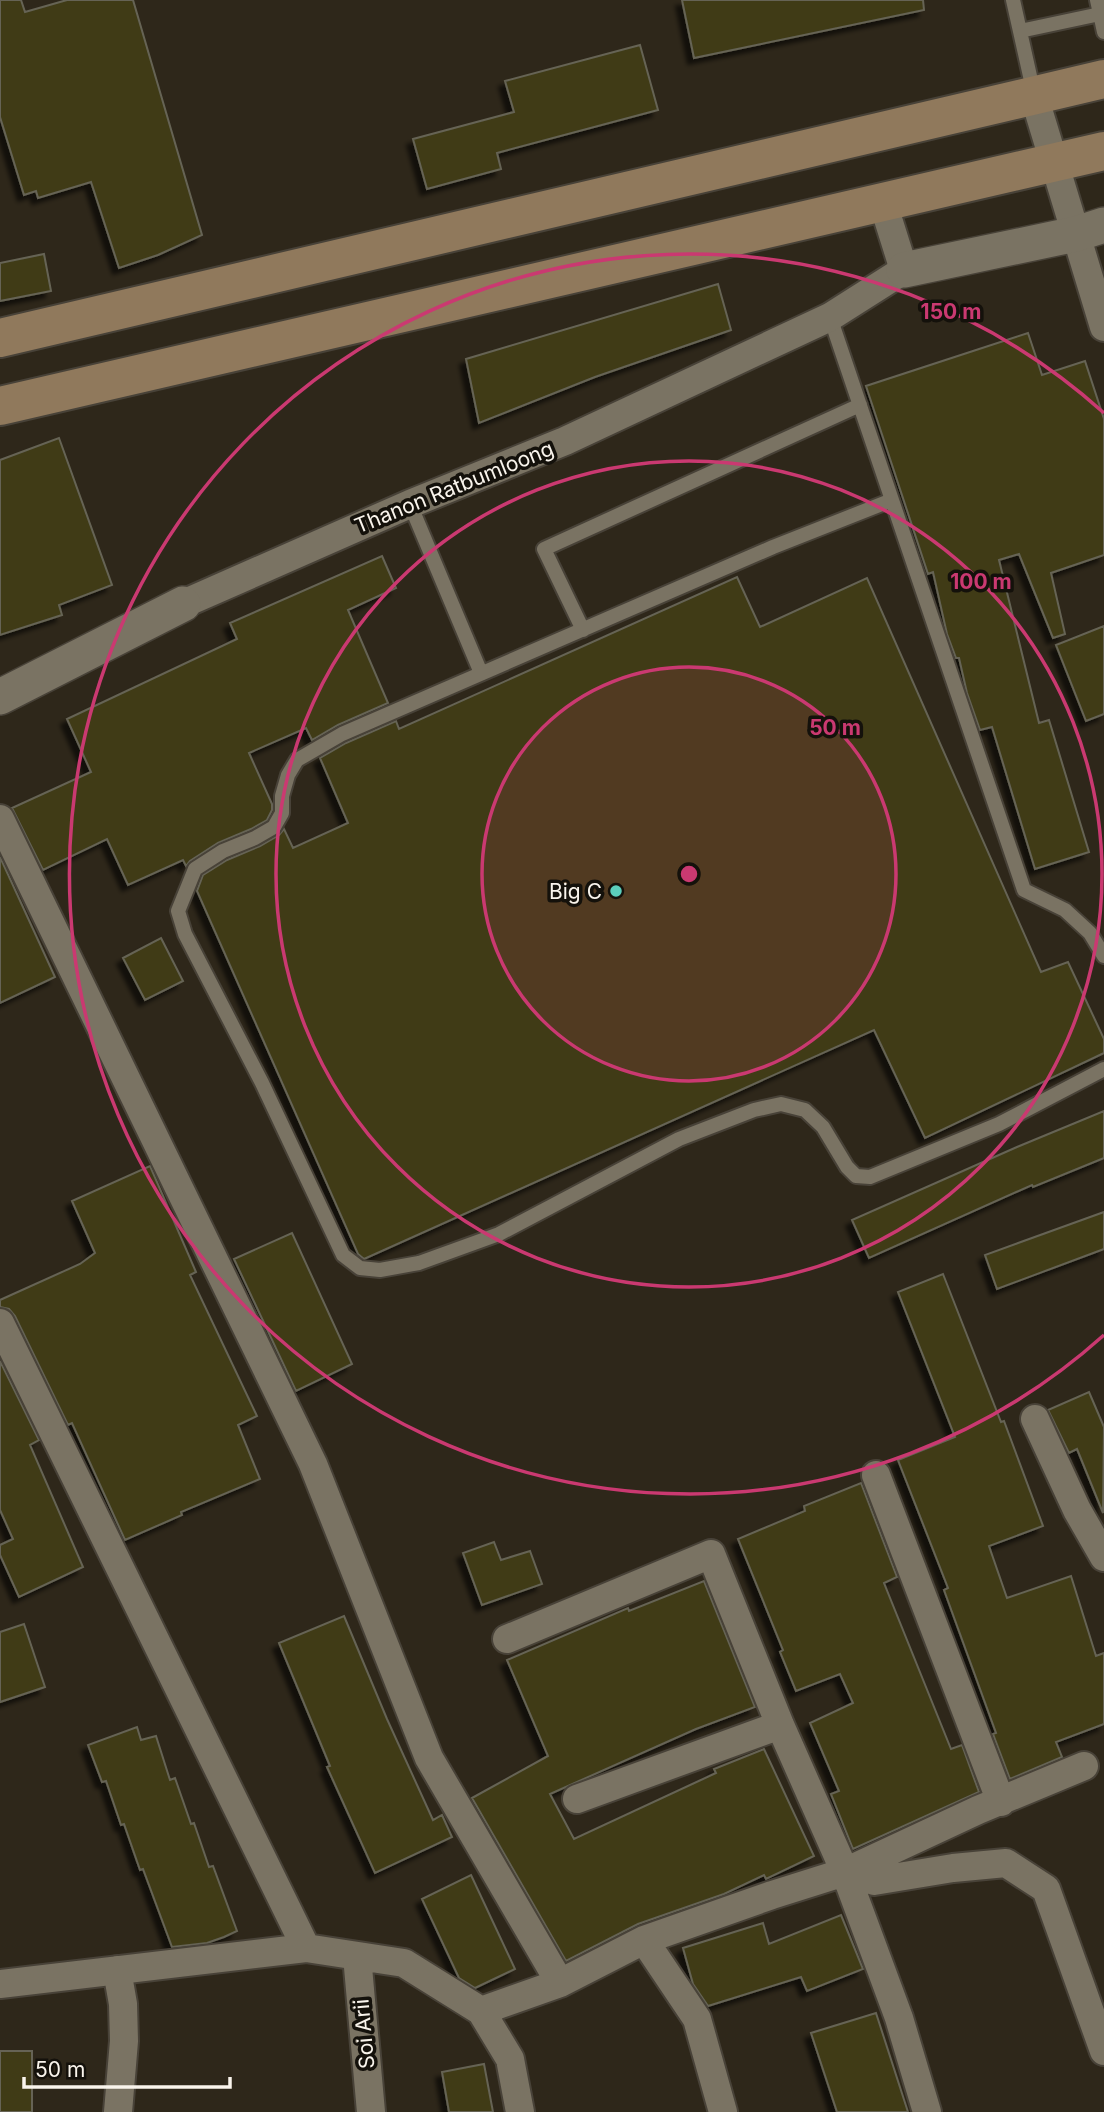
<svg xmlns="http://www.w3.org/2000/svg" width="1104" height="2112" viewBox="0 0 1104 2112" font-family="Inter,sans-serif">
  <defs>
    <filter id="shadow"><feDropShadow dx="-6" dy="6" stdDeviation="2" flood-color="#0009"/></filter>
  </defs>
  <rect width="100%" height="100%" fill="#2e271a"/>
  <!-- building -->
  <path fill="#3f3b19" stroke="#666454" stroke-width="2" filter="url(#shadow)" d="M0,0H21L25,12L67,0H133L202,235L158,255L119,268L91,182L38,198L36,191L24,195L0,117Z
    M682,0H923L924,10L694,58Z
    M640,45L658,110L497,153L501,169L427,189L413,139L514,112L505,81Z
    M44,254L51,291L0,301V263Z
    M718,284L731,330L595,377L479,423L466,359Z
    M1028,333L1042,375L1085,361L1104,419V555L1051,573L1065,634L1053,638L1019,554L999,560L1039,723L1049,720L1089,852L1035,869L992,727L980,730L967,693L959,658H956L947,634L933,572L928,574L866,386Z
    M59,438L112,585L59,605L62,615L0,635V460Z
    M382,556L396,588L348,610L388,703L338,725L312,740L306,728L249,753L272,804V810L267,820L251,829L218,843L190,861L186,866L183,860L128,885L107,839L43,870L12,808L91,772L67,719L237,639L230,623Z
    M737,577L760,627L867,578L1041,972L1068,962L1104,1039V1053L925,1138L874,1030L364,1259L358,1254L197,891L203,875L227,860L260,846L279,835L284,829L293,848L348,823L320,758L346,743L396,721L399,729Z
    M1104,626V714L1086,721L1056,645Z
    M0,857L55,977L0,1003Z
    M161,938L183,981L145,1000L123,958Z
    M1104,1111V1158L1033,1187L1032,1185L869,1258L852,1220L1017,1147Z
    M150,1166L196,1272L190,1275L257,1416L238,1425L260,1479L181,1512L182,1515L125,1540L72,1423L68,1425L15,1316L9,1309L0,1307V1300L80,1264L95,1253L72,1201Z
    M1104,1212V1249L997,1289L985,1255Z
    M292,1233L352,1364L296,1391L234,1259Z
    M943,1274L1001,1422L1004,1421L1043,1526L989,1546L1007,1598L1071,1576L1096,1656L1104,1653V1724L1056,1742L1062,1757L1010,1779L993,1734L996,1733L944,1590L948,1588L898,1460L955,1437L898,1292Z
    M0,1361L39,1440L30,1445L83,1567L19,1597L0,1555V1545L13,1539L0,1510Z
    M1089,1392L1104,1427L1103,1513L1077,1449L1069,1453L1048,1410Z
    M861,1483L897,1577L884,1583L951,1749L962,1745L979,1792L853,1849L831,1794L839,1791L810,1723L853,1703L840,1674L796,1691L780,1652L783,1650L738,1539L805,1511L804,1506Z
    M494,1542L501,1560L530,1551L542,1584L482,1605L463,1553Z
    M704,1581L755,1707L696,1729L550,1794L574,1839L716,1773L714,1769L764,1749L814,1856L766,1879L764,1875L724,1894L638,1924L566,1961L472,1798L548,1756L507,1660L628,1608L629,1611Z
    M344,1616L387,1719L433,1820L442,1815L452,1837L375,1873L327,1767L330,1766L279,1643Z
    M24,1624L45,1687L0,1702V1632Z
    M137,1727L141,1740L156,1736L170,1780L175,1778L191,1824L194,1823L209,1867L213,1866L237,1931L224,1937L207,1943L172,1947L143,1869L140,1870L124,1824L121,1825L106,1781L102,1782L88,1745Z
    M471,1875L515,1969L475,1988L459,1978L422,1899Z
    M841,1915L863,1969L807,1991L801,1977L708,2006L693,1984L683,1948L763,1923L769,1944Z
    M876,2013L908,2112H837L811,2033Z
    M0,2051H32V2112H0Z
    M484,2064L493,2112H449L442,2072Z"/>
  <g fill="none" stroke-linecap="round" stroke-linejoin="round">
    <!-- service casing -->
    <g stroke="#484238" stroke-width="18">
      <path id="service" d="M1013,0L1034,94
        M1097,0L1104,32
        M1020,31L1100,14
        M830,317L1024,890L1065,910L1090,933L1104,956
        M892,500L773,547L342,734L297,760L288,775L282,796V813L274,827L255,838L223,851L195,869L178,911L185,934L262,1083L343,1255L360,1268L380,1270L419,1263L499,1234L679,1139L754,1110L781,1104L805,1110L823,1127L847,1167L856,1176L870,1177L999,1124L1104,1069
        M410,504L481,673
        M583,630L544,549L860,405"/>
    </g>
    <!-- minor casing -->
    <g stroke="#484238" stroke-width="32">
      <path id="minor" d="M1034,96L1104,327
        M183,604L410,504L565,441L830,317L904,270L883,203
        M0,819L313,1464L429,1758L560,1983
        M0,1323L306,1948
        M1035,1419L1077,1510L1104,1557
        M876,1475L1001,1802
        M507,1639L711,1554L780,1725L845,1872L899,2018L927,2112
        M577,1799L780,1725
        M845,1872L874,1881L953,1868L1006,1863L1046,1889L1104,2051
        M644,1940L697,2019L723,2112
        M357,1956L371,2112
        M117,1970L123,2004L124,2041L118,2112
        M0,1984L306,1948L404,1963L481,2011L510,2059L520,2112
        M481,2011L560,1983L644,1940L772,1895L845,1872L978,1810L1084,1766"/>
    </g>
    <!-- tertiary casing -->
    <g stroke="#484238" stroke-width="38">
      <path id="tertiary" d="M904,270L1076,234L1104,225
        M0,697L183,604"/>
    </g>
    <!-- secondary casing -->
    <g stroke="#484238" stroke-width="42">
      <path id="secondary" d="M0,338L1104,79
        M0,406L1104,151"/>
    </g>
    <!-- service -->
    <use href="#service" stroke="#7a7363" stroke-width="14"/>
    <!-- minor -->
    <use href="#minor" stroke="#7a7363" stroke-width="28"/>
    <!-- tertiary -->
    <use href="#tertiary" stroke="#7a7363" stroke-width="35"/>
    <!-- secondary -->
    <use href="#secondary" stroke="#90795c" stroke-width="38"/>
  </g>
  <!-- distance rings -->
  <circle cx="689" cy="874" r="207" fill="#ca3971" fill-opacity=".12"/>
  <g fill="none" stroke="#ca3971" stroke-width="3.5">
    <circle cx="689" cy="874" r="207"/>
    <circle cx="689" cy="874" r="413"/>
    <path d="M1104 1335A620 620 0 1 1 1104 413"/>
  </g>
  <!-- markers -->
  <circle fill="#5bcebb" stroke="#14110b" stroke-width="2.5" cx="616" cy="891" r="7"/>
  <g text-anchor="middle" dominant-baseline="central" stroke-width="7" stroke-linejoin="round" paint-order="stroke">
    <!-- street labels -->
    <g font-size="21" fill="#f9f4ec" stroke="#14110b">
      <text transform="translate(454 487) rotate(-22)">Thanon Ratbumloong</text>
      <text transform="translate(364 2034) rotate(-95)">Soi Arii</text>
    </g>
    <!-- poi labels -->
    <g font-size="21" fill="#f9f4ec" stroke="#14110b" text-anchor="end">
      <text x="602" y="891">Big C</text>
    </g>
  </g>
  <circle cx="689" cy="874" r="10" fill="#ca3971" stroke="#14110b" stroke-width="3.5"/>
  <g font-size="21" text-anchor="middle" font-weight="bold" fill="#ca3971" stroke="#14110b" stroke-width="7" stroke-linejoin="round" paint-order="stroke">
    <text x="951" y="319">150 m</text>
    <text x="981" y="589">100 m</text>
    <text x="835" y="735">50 m</text>
  </g>
  <!-- scale -->
  <path d="M24 2077v10h206v-10" fill="none" stroke="#f9f4ec" stroke-width="3.5"/>
  <text x="35" y="2077" font-size="21" fill="#f9f4ec" stroke="#14110b" stroke-width="5" paint-order="stroke">50 m</text>
</svg>
